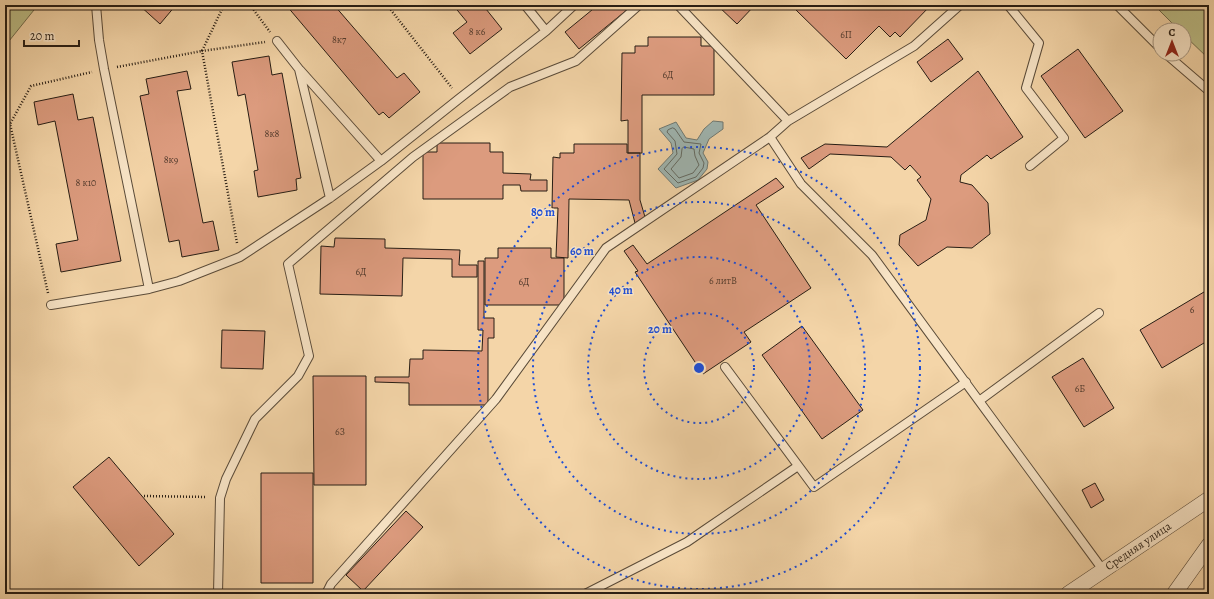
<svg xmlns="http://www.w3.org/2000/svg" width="1214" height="599" viewBox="0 0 1214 599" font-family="Alegreya,serif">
  <rect width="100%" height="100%" fill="#f4d5a8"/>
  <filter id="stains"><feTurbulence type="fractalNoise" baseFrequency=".005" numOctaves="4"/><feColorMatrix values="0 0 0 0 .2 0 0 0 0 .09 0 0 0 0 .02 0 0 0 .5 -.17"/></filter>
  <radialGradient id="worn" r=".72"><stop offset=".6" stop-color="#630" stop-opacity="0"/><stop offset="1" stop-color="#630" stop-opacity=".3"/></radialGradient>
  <!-- green -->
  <path fill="#bcbd86" stroke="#726d4d" d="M5,5H38L5,46Z
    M1154,5H1209V59L1184,35V30H1179Z"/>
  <!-- water -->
  <path fill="#9fb6b2" stroke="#6f7973" d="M713,121L723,122V129L709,139L703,153L708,162L707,169L698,180L676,188L658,169L673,153L671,143L659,129L676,122L686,138L697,140L704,129Z"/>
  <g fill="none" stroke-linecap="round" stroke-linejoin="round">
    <!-- shore -->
    <path stroke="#636a63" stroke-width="1" d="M673,128L675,129L684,142L701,144L699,153L704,163L703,168L696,177L678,183L664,169L677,154L675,141L667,132L668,130Z
      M684,147L694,149L695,156L699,165L693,173L679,178L671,169L681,157L682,149Z"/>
  </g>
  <!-- building -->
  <path fill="#dc9b7e" stroke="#271d14" d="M139,5H176L160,24Z
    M286,5H334L397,78L404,73L420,92L389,118L383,112L379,115Z
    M453,5H491L486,9L502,29L470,54L453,33L467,22Z
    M598,5H633L579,49L565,32Z
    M717,5H755L737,24Z
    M799,5H931L900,37L895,32L890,37L879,26L846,59L795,9Z
    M648,37H701V46H714V95H642V153H628V120L621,121L622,53H635V46H648Z
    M948,39L963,59L931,82L917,62Z
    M1078,49L1123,111L1085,138L1041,76Z
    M269,56L272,75L282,73L301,178L296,179L297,190L258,197L254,171L258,170L245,94L238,96L232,62Z
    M187,71L191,89L177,91L203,223L213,221L219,250L182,257L179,240L169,242L140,96L149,94L146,79Z
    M978,71L1023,137L991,159L987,155L961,175L960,182L972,185L988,203L990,234L972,248L947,247L918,266L899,245L900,235L926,220L931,199L917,180L921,177L910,165L905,170L891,157L830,154L809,169L801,158L825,144L887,147Z
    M73,94L78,120L93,117L121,261L61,272L56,244L78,240L55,121L38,125L34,102Z
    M437,143H490V152H503V173L531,174L530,180H547V191H521L520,185H503V199H423V152H437Z
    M574,144H627V153H640V200L645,217L635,223L629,200L569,199L568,258L556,257L558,208H552L553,157L560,158V153H574Z
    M776,178L784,187L756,205L811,288L744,332L751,342L703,374L635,272L638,271L624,251L633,245L647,264Z
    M335,238L385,239V248L460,250L459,265H477V277H452V259L403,258L402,296L320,294L321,246L334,247Z
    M498,248H551V258H564V305H485V258H498Z
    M478,261H484V318H494V338H488V405H409V383L375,382V377H409L410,359H423V350L482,351L483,330H478Z
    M1209,289V340L1162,368L1140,330Z
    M802,326L863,410L822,439L762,355Z
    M222,330L265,331L263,369L221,368Z
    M1083,358L1114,408L1084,427L1052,377Z
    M313,376H366V485H314Z
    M109,457L174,534L139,566L73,487Z
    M261,473H313V583H261Z
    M1095,483L1104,500L1091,508L1082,490Z
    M406,511L423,527L363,591L346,575Z"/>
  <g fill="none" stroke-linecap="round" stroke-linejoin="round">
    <!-- lane casing -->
    <g stroke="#5a4b39" stroke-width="10">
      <path id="lane" d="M96,5L99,40L104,69L149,289L179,281L240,257L330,198L381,161L460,98L546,31L574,5
        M525,5L546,31
        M1008,5L1039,43L1026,88L1064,138L1030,166
        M1117,5L1160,48
        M277,41L299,69L330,198
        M1166,54L1209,91
        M300,70L381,161
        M788,121L914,46L960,5
        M770,137L801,184L872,255L1103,570
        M51,305L149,289
        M725,367L814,487L966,382
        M979,401L1099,313
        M218,594L220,498L226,479L255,419L298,376L309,356L288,264L413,157L510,87L576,61L639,5
        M326,594L331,584L496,399L606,248L770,137L788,121L678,5
        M585,594L687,542L798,466"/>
    </g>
    <!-- street casing -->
    <g stroke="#5a4b39" stroke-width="16">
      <path id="street" d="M1068,594L1209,499
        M1174,594L1209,545"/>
    </g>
    <!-- path -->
    <path stroke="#271d14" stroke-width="2.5" stroke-dasharray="1 2" stroke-linecap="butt" d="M250,5L270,32
      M387,5L452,88
      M117,67L202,51L224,5
      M237,243L202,51L265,42
      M48,293L10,124L31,86L92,72
      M144,496L207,497"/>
    <!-- lane -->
    <use href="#lane" stroke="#f8e4c6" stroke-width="8"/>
    <!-- street -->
    <use href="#street" stroke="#f8e4c6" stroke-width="15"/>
  </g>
  <!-- distance rings -->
  <g fill="none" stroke="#1d4ed8" stroke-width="2" stroke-dasharray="2 4">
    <circle cx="699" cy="368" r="55"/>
    <circle cx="699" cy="368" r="111"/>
    <circle cx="699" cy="368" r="166"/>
    <circle cx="699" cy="368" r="221"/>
  </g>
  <g text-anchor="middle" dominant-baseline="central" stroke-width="3" stroke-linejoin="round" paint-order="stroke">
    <!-- number labels -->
    <g font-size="10" fill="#543c2e">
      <text x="477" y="31">8 к6</text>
      <text x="846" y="34">6П</text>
      <text x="339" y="39">8к7</text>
      <text x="668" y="74">6Д</text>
      <text x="272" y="133">8к8</text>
      <text x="171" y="159">8к9</text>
      <text x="86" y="182">8 к10</text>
      <text x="361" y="271">6Д</text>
      <text x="723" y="280">6 литВ</text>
      <text x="524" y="281">6Д</text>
      <text x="1192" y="309">6</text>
      <text x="1080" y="388">6Б</text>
      <text x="340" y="431">6З</text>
    </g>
    <!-- street labels -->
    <g font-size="12" fill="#271d14" stroke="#f8e4c6">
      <text transform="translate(1138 546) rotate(-34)">Средняя улица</text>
    </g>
  </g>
  <circle cx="699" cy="368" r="6" fill="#1d4ed8" stroke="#f8e4c6" stroke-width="2"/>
  <g font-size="12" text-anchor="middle" font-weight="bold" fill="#1d4ed8" stroke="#f8e4c6" stroke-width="3" stroke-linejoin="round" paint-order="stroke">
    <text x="543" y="216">80 m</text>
    <text x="582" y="255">60 m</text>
    <text x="621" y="294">40 m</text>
    <text x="660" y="333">20 m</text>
  </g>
  <!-- margin -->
  <rect width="1214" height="599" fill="none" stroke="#f4d5a8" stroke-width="20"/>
  <rect x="6" y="6" width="1202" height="587" fill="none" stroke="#271d14" stroke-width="2"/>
  <rect x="10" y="10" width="1194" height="579" fill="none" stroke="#271d14"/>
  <!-- north arrow -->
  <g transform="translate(1172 42)"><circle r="19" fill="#f8e4c6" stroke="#a4947f"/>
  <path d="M0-3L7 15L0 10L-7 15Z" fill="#8f2418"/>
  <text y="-6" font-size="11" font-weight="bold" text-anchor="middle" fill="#271d14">С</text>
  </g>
  <!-- scale -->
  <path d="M24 40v6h55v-6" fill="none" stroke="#271d14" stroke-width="2"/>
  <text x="30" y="40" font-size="12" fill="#271d14" stroke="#f8e4c6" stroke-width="3" paint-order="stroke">20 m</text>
  <rect width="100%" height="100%" filter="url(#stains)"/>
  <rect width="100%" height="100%" fill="url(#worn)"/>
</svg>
